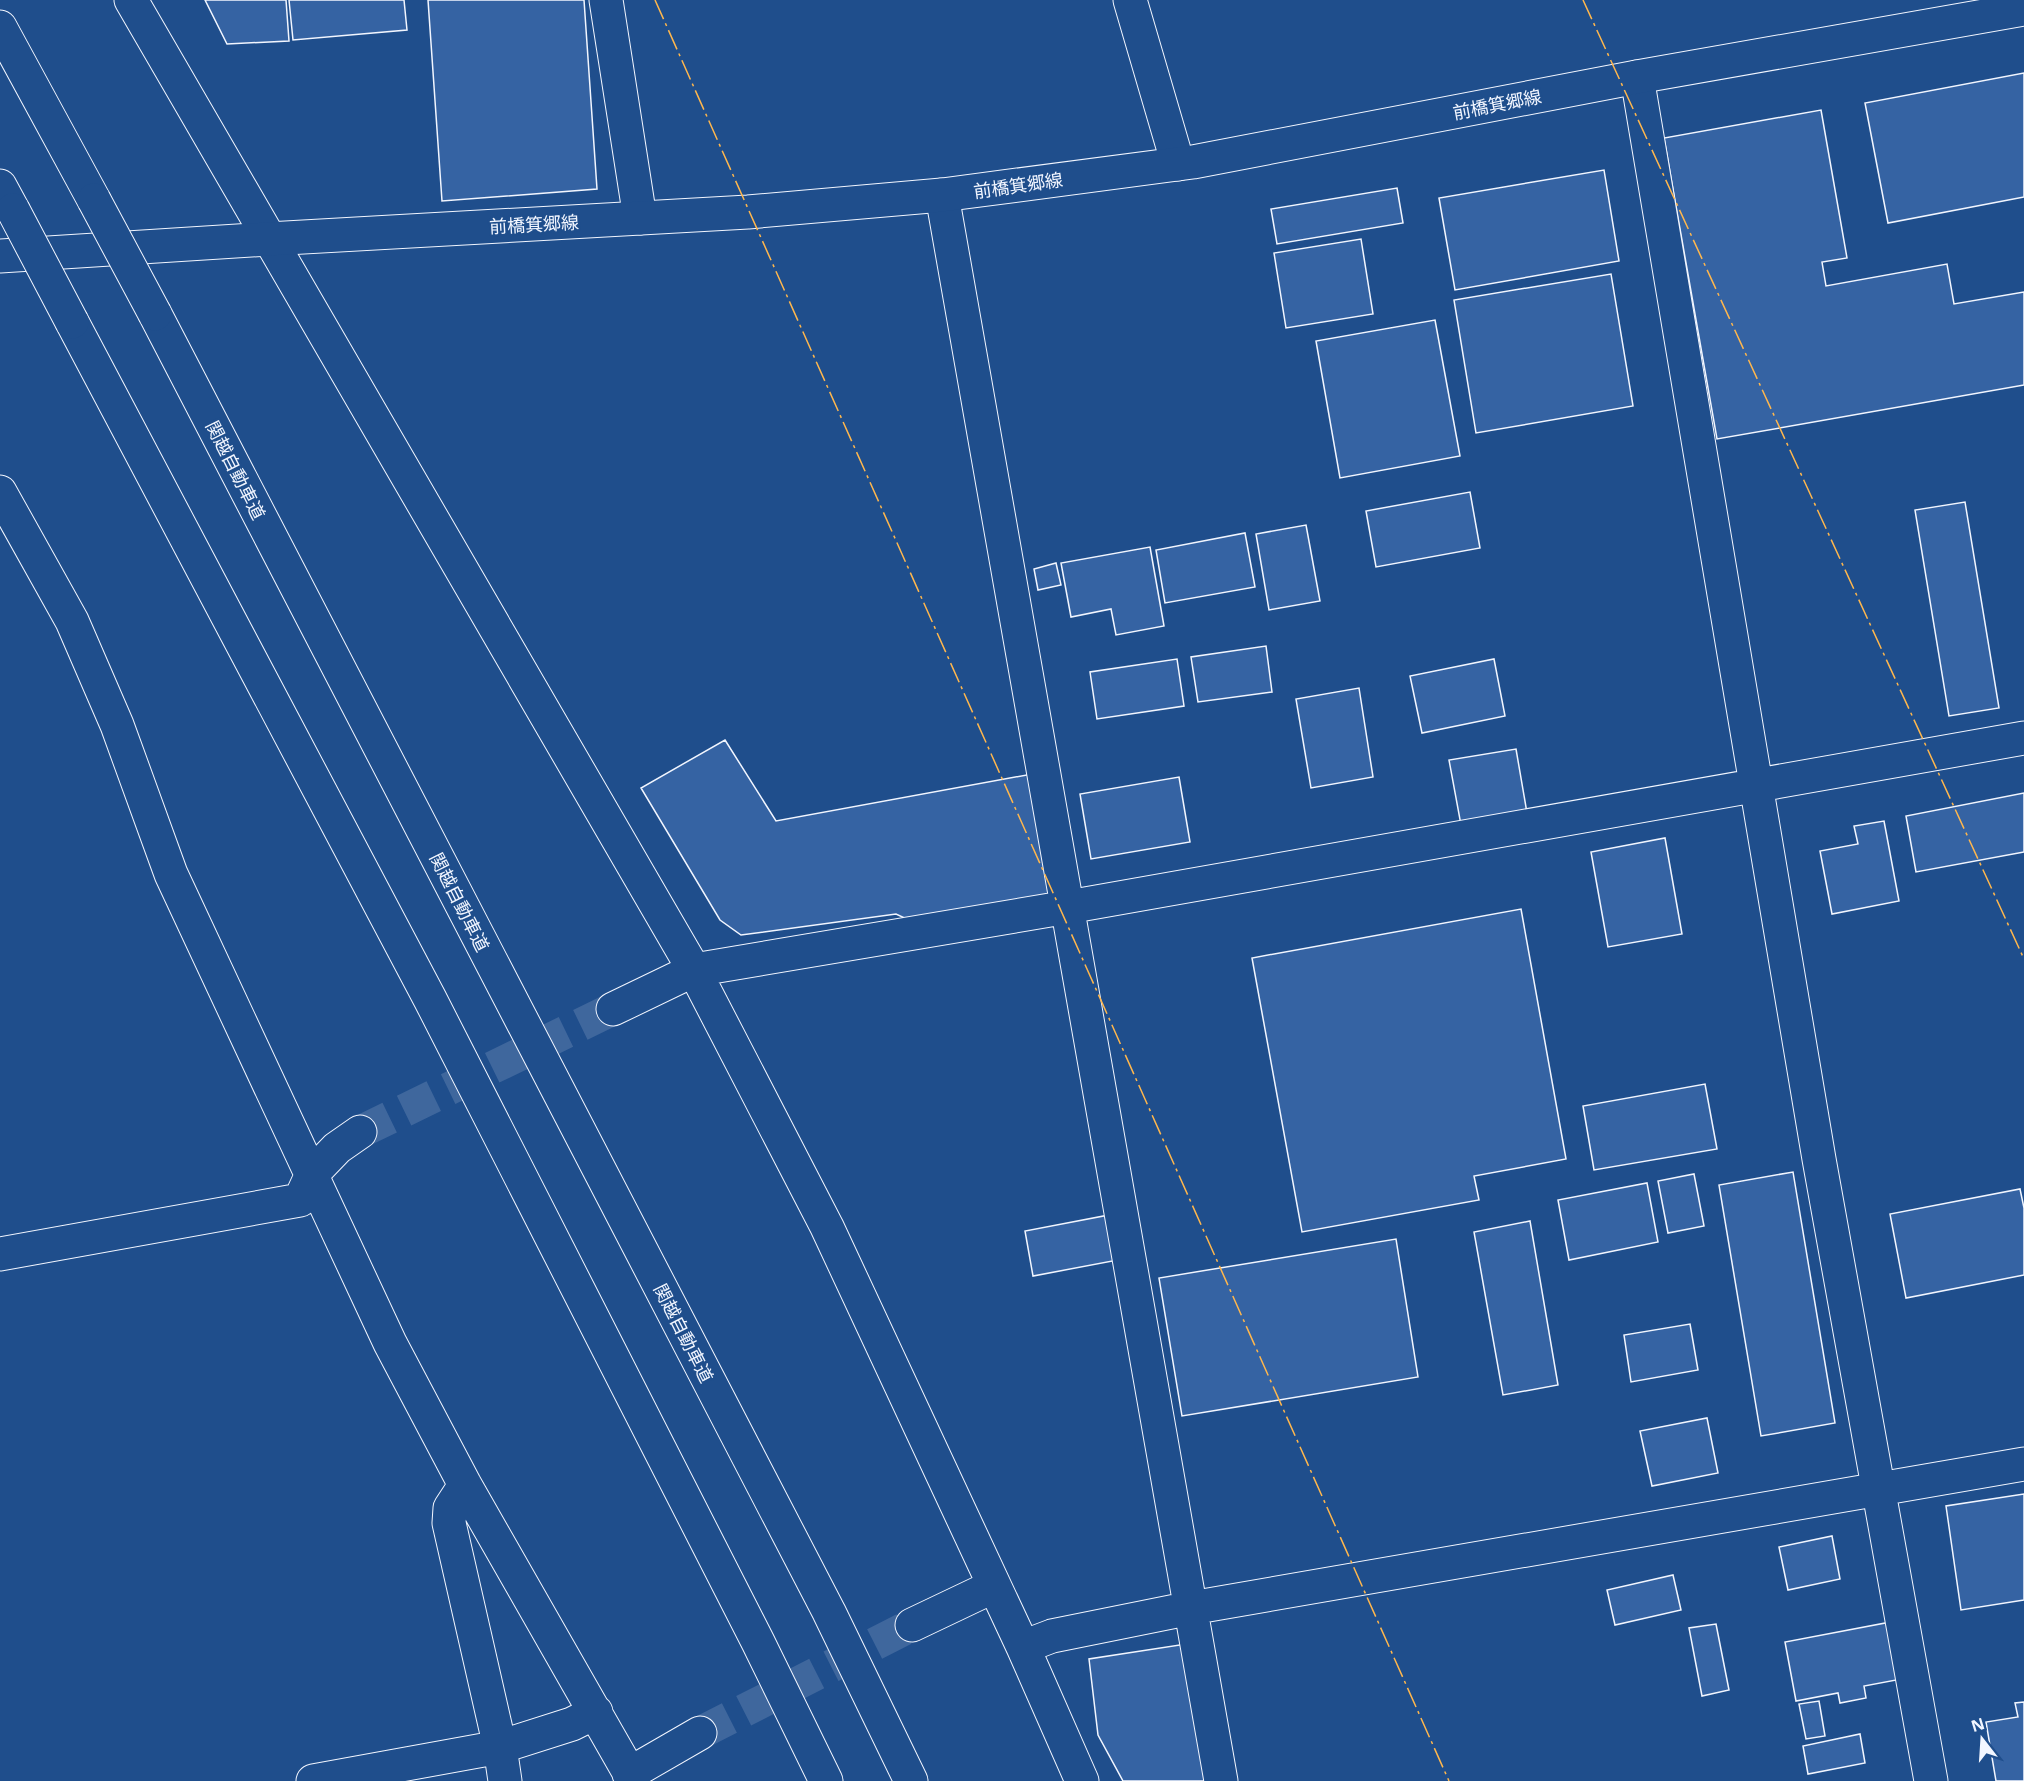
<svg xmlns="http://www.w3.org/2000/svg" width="2024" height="1781" viewBox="0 0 2024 1781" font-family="'Open Sans','Noto Sans JP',sans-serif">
  <rect width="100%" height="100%" fill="#1f4e8c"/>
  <!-- building -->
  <path fill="#3563a3" stroke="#f2f6ff" stroke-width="1.5" d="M205,0H286L289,41L227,44Z
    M289,0H404L407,30L293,40Z
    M428,0H584L597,189L442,201Z
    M2024,73V197L1888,223L1865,103Z
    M1821,110L1847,258L1822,262L1826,286L1947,264L1954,304L2024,292V385L1717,439L1664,138Z
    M1604,170L1619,261L1455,290L1439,198Z
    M1397,188L1403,223L1277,244L1271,209Z
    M1361,239L1373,314L1286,328L1274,253Z
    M1611,274L1633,406L1476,433L1454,300Z
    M1435,320L1460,456L1340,478L1316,341Z
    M1470,492L1480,548L1376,567L1366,511Z
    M1965,502L1999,708L1949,716L1915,510Z
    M1306,525L1320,601L1269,610L1256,534Z
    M1245,533L1255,587L1165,603L1156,550Z
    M1150,547L1164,626L1116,635L1111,609L1071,617L1061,563Z
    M1056,563L1061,585L1038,590L1034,569Z
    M1266,646L1272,692L1198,702L1191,657Z
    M1177,659L1184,706L1097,719L1090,672Z
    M1494,659L1505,716L1422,733L1410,676Z
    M1359,688L1373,777L1311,788L1296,699Z
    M725,740L776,821L1032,774L1054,896L911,921L896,914L741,935L720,920L641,788Z
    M1516,749L1527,813L1461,825L1449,760Z
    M1179,777L1190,842L1091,859L1080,794Z
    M2024,793V852L1916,872L1906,816Z
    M1884,821L1899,901L1832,914L1820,851L1858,844L1854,826Z
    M1665,838L1682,934L1608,947L1591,852Z
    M1521,909L1566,1159L1474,1176L1479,1200L1302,1232L1252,958Z
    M1705,1084L1717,1149L1594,1170L1583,1106Z
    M1793,1172L1835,1423L1761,1436L1719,1185Z
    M1694,1174L1704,1226L1668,1233L1658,1181Z
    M1647,1183L1658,1242L1569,1260L1558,1200Z
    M2020,1189L2024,1208V1275L1906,1298L1890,1214Z
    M1109,1215L1118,1260L1033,1276L1025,1231Z
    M1530,1221L1558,1385L1503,1395L1474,1232Z
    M1396,1239L1418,1377L1182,1416L1159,1278Z
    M1690,1324L1698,1370L1631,1382L1624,1335Z
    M1707,1418L1718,1473L1652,1486L1640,1431Z
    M2024,1494V1600L1961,1610L1946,1506Z
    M1832,1536L1840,1579L1788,1590L1779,1547Z
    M1673,1575L1681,1610L1615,1625L1607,1590Z
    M1896,1621L1907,1678L1864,1686L1866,1698L1840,1703L1838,1693L1796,1701L1785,1642Z
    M1716,1624L1729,1690L1702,1696L1689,1628Z
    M1186,1644L1214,1781H1123L1098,1735L1089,1659Z
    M1819,1701L1825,1736L1806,1739L1799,1704Z
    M2024,1702V1781H1996L1986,1722L2018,1717L2015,1703Z
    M1860,1734L1865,1763L1808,1774L1803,1746Z"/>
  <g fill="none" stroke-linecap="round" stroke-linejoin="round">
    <!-- minor-tunnel -->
    <path stroke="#3f679d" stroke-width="33" stroke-dasharray="33 16" stroke-linecap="butt" d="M360,1132L613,1009
      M700,1733L912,1625"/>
    <!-- minor casing -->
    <g stroke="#f2f6ff" stroke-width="35">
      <path id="minor" d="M131,0L694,970L827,1227L1023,1647L1082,1781
        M606,0L640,218
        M1130,0L1178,164
        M1637,77L1819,1159L1931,1781
        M942,195L1221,1781
        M0,492L72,621L117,725L171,874L390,1343L465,1485L634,1781
        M613,1009L694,970L1068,907L2024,738
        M0,1254L300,1200L312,1174L337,1148L360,1132
        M465,1485L450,1508L449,1523L500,1747L505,1781
        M912,1625L994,1586
        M1023,1647L1052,1636L1191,1608L2024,1464
        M629,1774L700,1733
        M313,1781L500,1747L572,1724L596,1712"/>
    </g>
    <!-- major casing -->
    <g stroke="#f2f6ff" stroke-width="35">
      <path id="major" d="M0,256L268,239L748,212L942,195L1193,162L1637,77L2024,9"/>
    </g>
    <!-- highway casing -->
    <g stroke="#f2f6ff" stroke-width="35">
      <path id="highway" d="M0,27L94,200
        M0,186L13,210
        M155,314L829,1612L911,1781
        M72,322L430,999L758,1642L826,1781"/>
    </g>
    <!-- minor -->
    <use href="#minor" stroke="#1f4e8c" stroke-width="33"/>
    <!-- major -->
    <use href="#major" stroke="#1f4e8c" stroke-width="33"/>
    <!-- highway -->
    <use href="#highway" stroke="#1f4e8c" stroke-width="33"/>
    <!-- highway-bridge casing -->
    <g stroke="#f2f6ff" stroke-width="35" stroke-linecap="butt">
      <path id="highway-bridge" d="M94,200L155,314
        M13,210L72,322"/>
    </g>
    <!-- highway-bridge -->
    <use href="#highway-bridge" stroke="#1f4e8c" stroke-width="33"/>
    <!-- power -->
    <path stroke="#ffb74d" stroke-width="1.5" stroke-dasharray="21 4.5 3 4.5" stroke-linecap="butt" d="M655,0L1449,1781
      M1583,0L2024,959"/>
  </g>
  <g text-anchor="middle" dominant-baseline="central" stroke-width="4.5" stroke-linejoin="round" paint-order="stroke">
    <!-- street labels -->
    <g font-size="18" fill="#f2f6ff" stroke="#1f4e8c">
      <text transform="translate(1497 104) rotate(-11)">前橋箕郷線</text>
      <text transform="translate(1018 185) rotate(-8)">前橋箕郷線</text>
      <text transform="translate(534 224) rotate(-3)">前橋箕郷線</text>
      <text transform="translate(236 470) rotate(63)">関越自動車道</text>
      <text transform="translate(460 902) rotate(63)">関越自動車道</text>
      <text transform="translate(684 1333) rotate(63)">関越自動車道</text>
    </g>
  </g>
  <!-- north arrow -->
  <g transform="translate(1982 1739) rotate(343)" stroke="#1f4e8c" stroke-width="4.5" paint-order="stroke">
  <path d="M0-4.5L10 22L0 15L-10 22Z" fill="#f2f6ff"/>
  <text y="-9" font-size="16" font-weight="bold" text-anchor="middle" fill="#f2f6ff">N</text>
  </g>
</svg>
